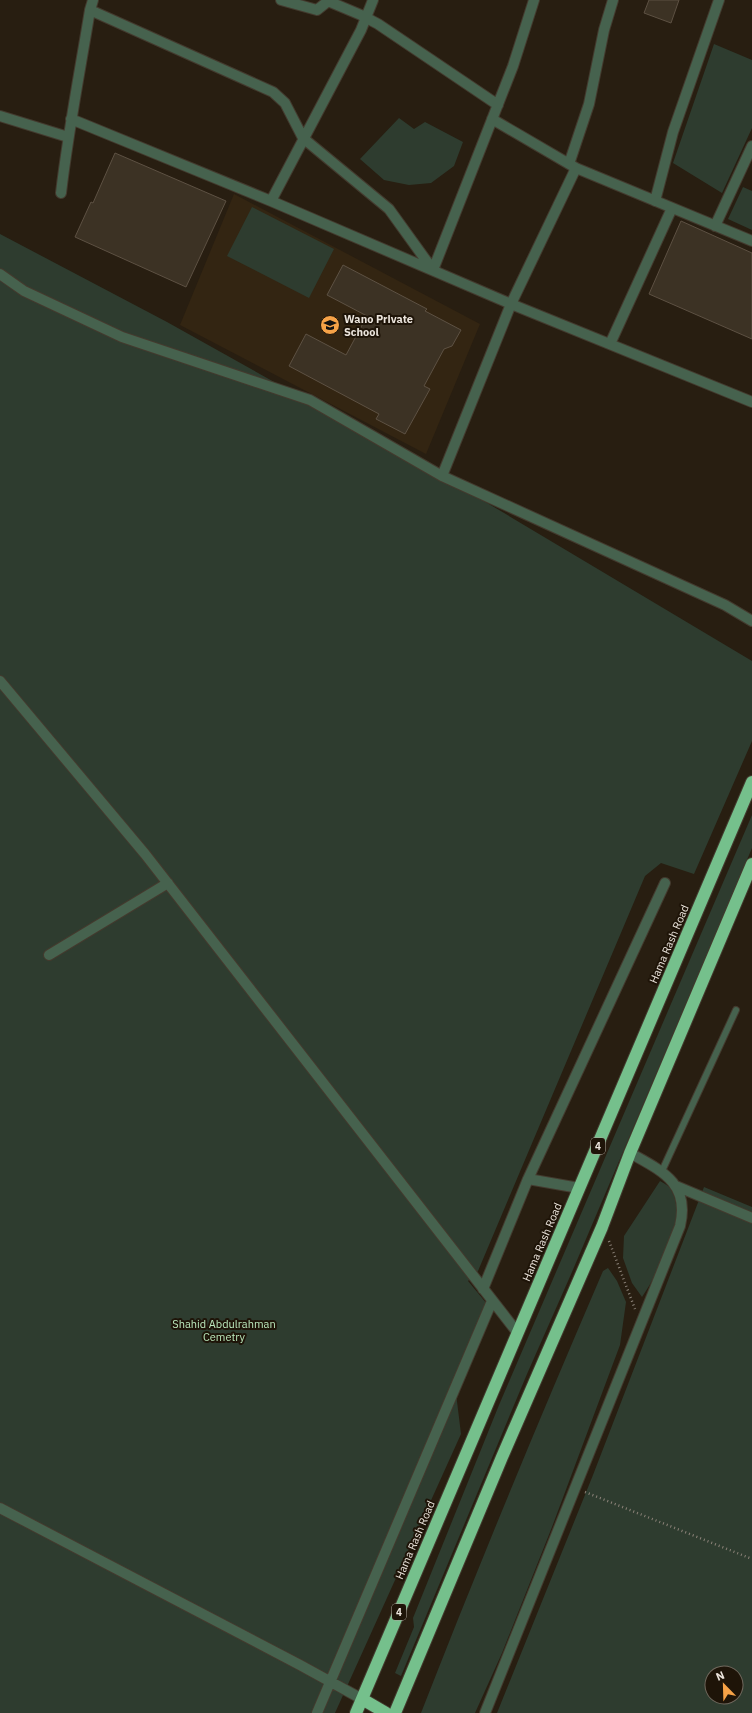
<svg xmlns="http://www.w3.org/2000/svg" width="752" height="1713" viewBox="0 0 752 1713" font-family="'IBM Plex Sans',sans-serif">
  <rect width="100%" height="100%" fill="#281e11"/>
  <!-- built -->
  <path fill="#332512" d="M234,194L480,324L426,454L180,325Z"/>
  <!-- green -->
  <path fill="#2e3c2f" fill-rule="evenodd" d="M714,44L752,60V128L722,193L673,163Z
    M399,118L414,129L425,122L463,142L454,166L431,183L409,185L384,180L360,159Z
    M743,187L752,191V230L728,219Z
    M252,207L334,249L309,298L227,256Z
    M0,234L167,322L442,476L752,661V741L694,874L661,863L645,876L478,1271L468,1281L487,1304L454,1377L461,1434L335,1713H0Z
    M752,815V848L572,1272L527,1374L401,1676L395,1673L414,1627L413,1618L499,1405Z
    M660,1181C663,1183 668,1185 670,1188C690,1218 659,1271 642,1297L632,1283L623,1258L624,1236Z
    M704,1187L752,1207V1713H497L593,1475ZM712,1673H736V1697H712Z
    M608,1268L617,1281L626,1302L620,1345L552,1527L502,1653L475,1713H421C478,1567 538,1422 600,1278L603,1271Z"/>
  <!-- building -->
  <path fill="#3c3224" stroke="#5d5143" d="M649,0H679L671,23L644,13Z
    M115,153L226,201L186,287L75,237L91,202L93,203Z
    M681,221L752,253V339L649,294Z
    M343,265L427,309L425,311L461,330L452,346L444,349L424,386L430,389L405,434L376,419L379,414L289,366L306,334L346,355L367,316L327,295Z"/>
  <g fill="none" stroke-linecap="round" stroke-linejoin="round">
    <!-- lane casing -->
    <g stroke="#433a2e" stroke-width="8">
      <path id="lane" d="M662,1171L736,1010"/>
    </g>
    <!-- street casing -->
    <g stroke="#433a2e" stroke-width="12">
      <path id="street" d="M281,0L317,10L327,2H330L361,15L378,24L498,105
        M90,10L273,92L285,103L303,138L389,209L433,270
        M0,116L68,137
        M71,119L271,201L511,304L752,402
        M492,119L576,168L752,241
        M569,164L589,104L604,30L613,0
        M61,193C68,132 80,71 90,10L93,0
        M271,201L361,30L373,0
        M655,201L673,132L719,0
        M715,226L752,146
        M433,270L513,66L534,0
        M0,274L24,291L122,337L310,400L442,476L725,605L752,621
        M610,344L672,208
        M442,476L511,304L576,168
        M0,681L145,854L517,1332
        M49,955L168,883
        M528,1179L579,1188
        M676,1186L752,1218
        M483,1289L528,1179L665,883
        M0,1508L300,1665L362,1699
        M317,1713L492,1301
        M485,1713L680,1226C690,1183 662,1171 630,1153"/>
    </g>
    <!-- highway casing -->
    <g stroke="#433a2e" stroke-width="14">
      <path id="highway" d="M362,1699L386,1713
        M356,1713L752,782
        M395,1713L502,1457L602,1227L630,1153L752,864"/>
    </g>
    <!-- path -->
    <path stroke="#8c8379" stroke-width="2.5" stroke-dasharray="1 3" stroke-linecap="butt" d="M609,1241L635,1309
      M585,1492L752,1559"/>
    <!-- lane -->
    <use href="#lane" stroke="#46624e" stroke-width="6"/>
    <!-- street -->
    <use href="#street" stroke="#46624e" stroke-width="10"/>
    <!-- highway -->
    <use href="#highway" stroke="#75c08c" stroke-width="12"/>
  </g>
  <!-- icons -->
  <defs>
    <g id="school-disc" transform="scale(1)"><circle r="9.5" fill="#f6a247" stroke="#1e1408"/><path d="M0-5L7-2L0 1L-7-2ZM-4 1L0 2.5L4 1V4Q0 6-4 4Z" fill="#111"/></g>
  </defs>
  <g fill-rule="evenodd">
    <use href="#school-disc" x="330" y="325"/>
  </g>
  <g text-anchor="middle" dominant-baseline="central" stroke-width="4" stroke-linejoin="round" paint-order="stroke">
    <!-- shield labels -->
    <g fill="#1e1408" stroke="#aea69d" stroke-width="1">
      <rect x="591" y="1138" width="14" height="16" rx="3"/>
      <rect x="392" y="1604" width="14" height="16" rx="3"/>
    </g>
    <g font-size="10" font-weight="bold" fill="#ece5dd">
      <text x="598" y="1146">4</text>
      <text x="399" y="1612">4</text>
    </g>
    <!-- poi labels -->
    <g font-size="11" font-weight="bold" fill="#ece5dd" stroke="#1e1408" text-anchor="start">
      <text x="344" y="319">Wano Private<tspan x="344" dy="13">School</tspan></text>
    </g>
    <!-- street labels -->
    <g font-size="11" fill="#ece5dd" stroke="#1e1408">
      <text transform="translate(669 944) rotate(-67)">Hama Rash Road</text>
      <text transform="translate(542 1242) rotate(-67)">Hama Rash Road</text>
      <text transform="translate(415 1540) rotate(-67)">Hama Rash Road</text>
    </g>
    <!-- park labels -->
    <g font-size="11" fill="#bbe9bd" stroke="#1e1408">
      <text x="224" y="1324">Shahid Abdulrahman<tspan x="224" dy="13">Cemetry</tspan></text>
    </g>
  </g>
  <!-- north arrow -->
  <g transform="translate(724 1685) rotate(337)"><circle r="19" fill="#1e1408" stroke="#70685d"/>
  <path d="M0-3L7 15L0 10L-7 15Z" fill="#f6a247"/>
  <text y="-6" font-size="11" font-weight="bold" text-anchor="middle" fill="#ece5dd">N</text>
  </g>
</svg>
